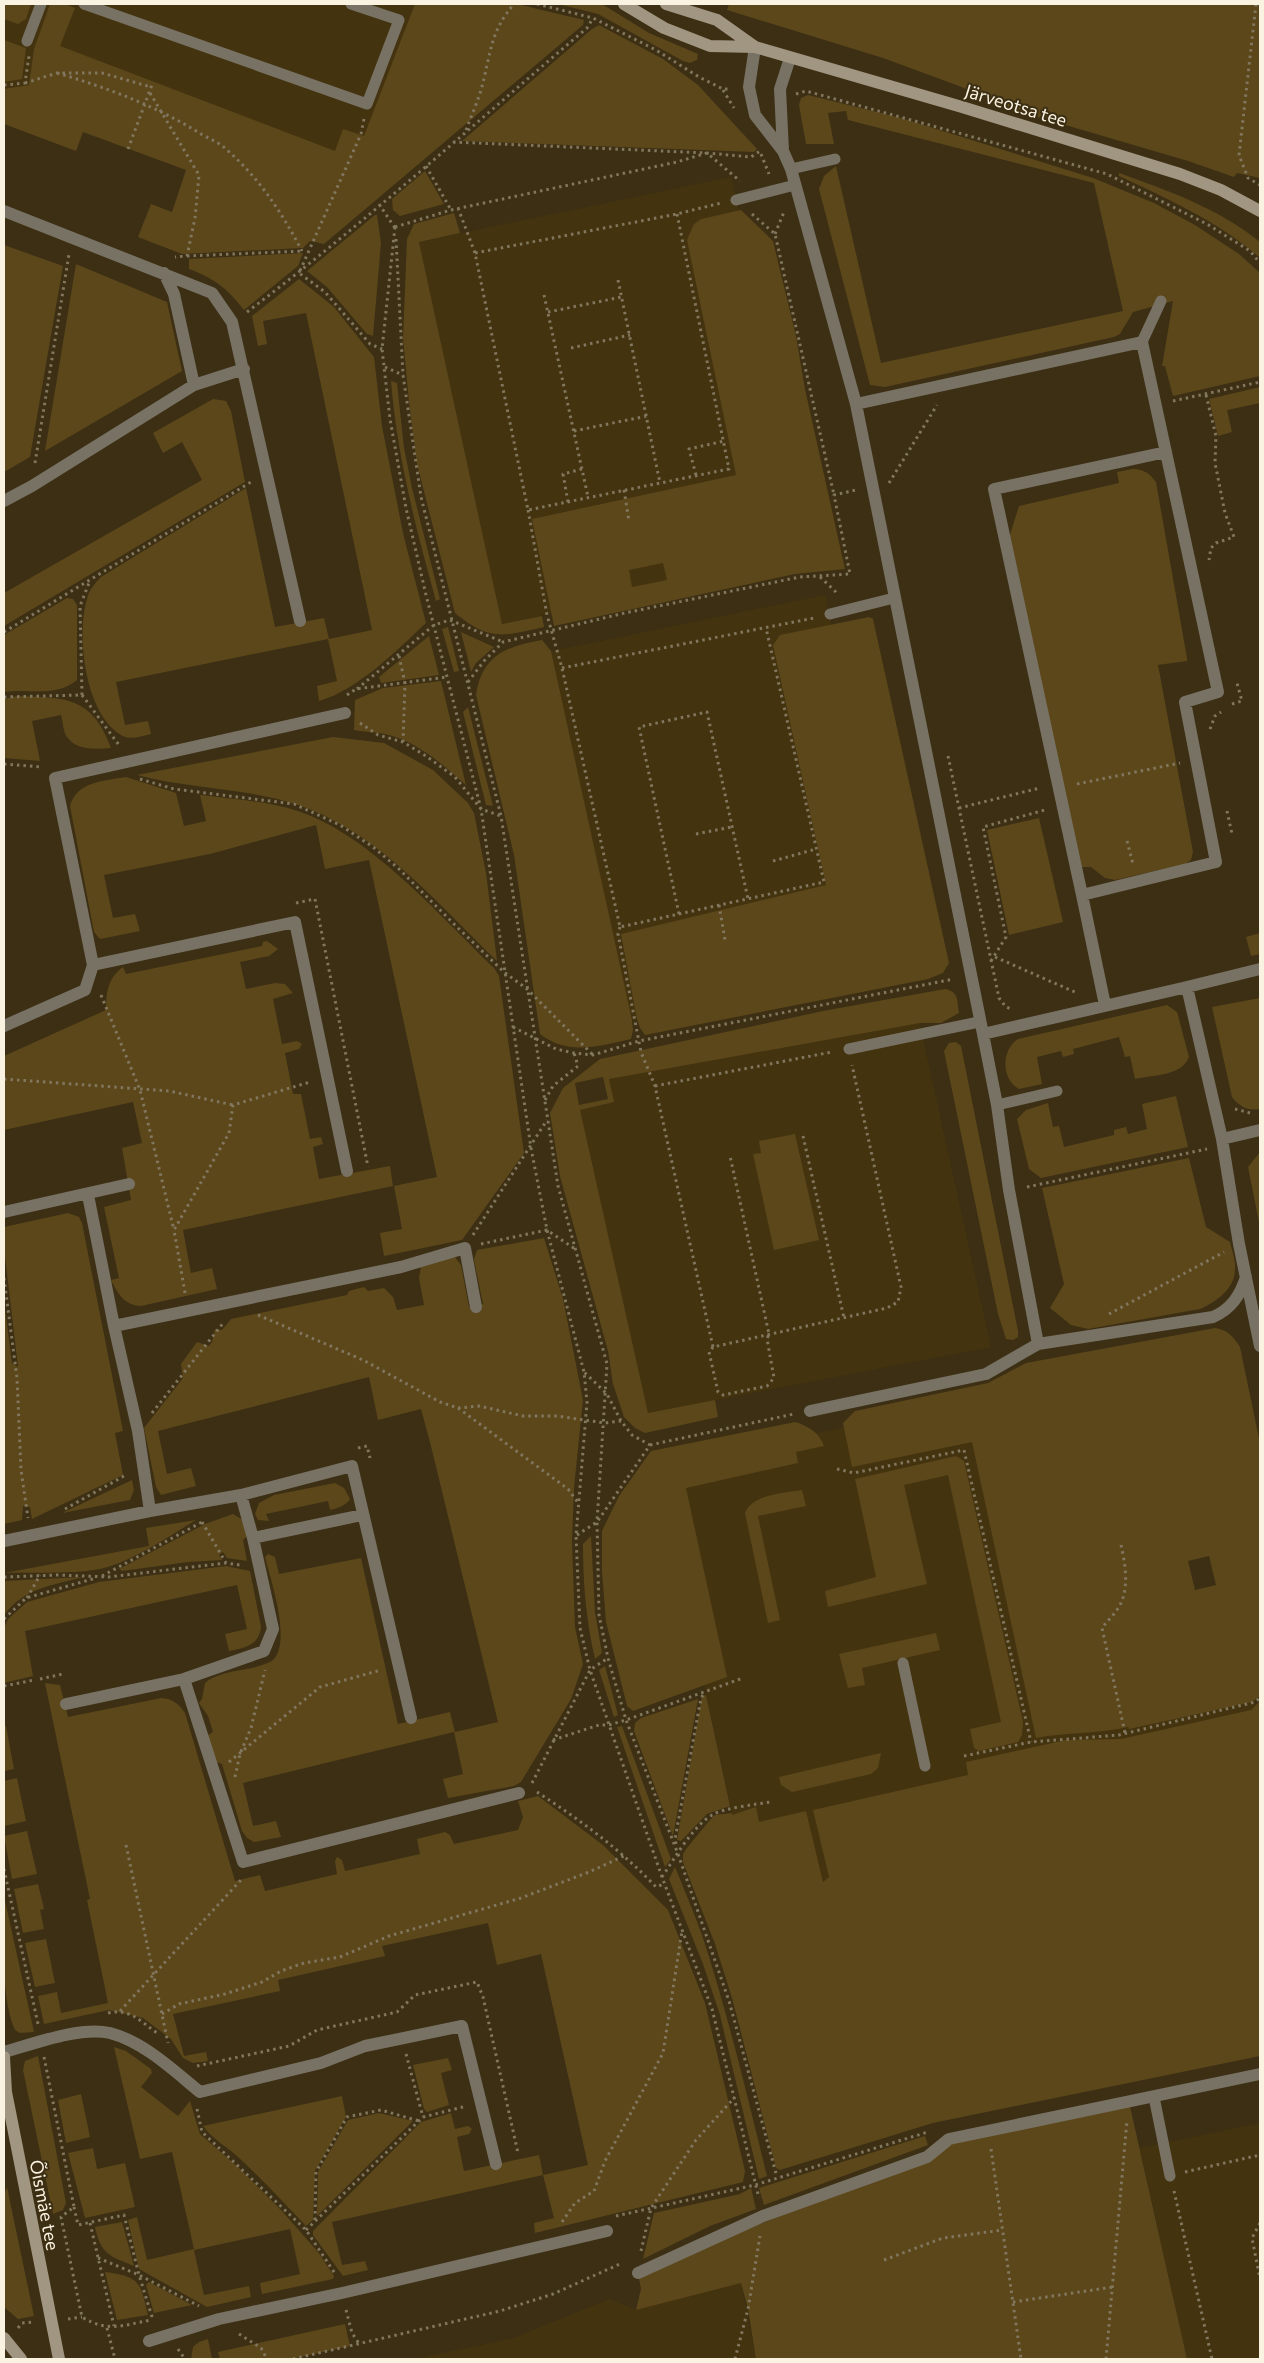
<svg xmlns="http://www.w3.org/2000/svg" width="1264" height="2363" viewBox="0 0 1264 2363" font-family="Commissioner,sans-serif">
  <rect width="100%" height="100%" fill="#3c2f13"/>
  <!-- built -->
  <path fill="#44330f" d="M4,4H427L346,207L4,90Z
    M731,177L818,555L502,624L419,242Z
    M825,595L905,962L578,1032L498,662Z
    M917,1012L991,1347L648,1413L579,1110L613,1102L609,1079Z
    M1189,1352L1176,1552L1188,1604L1231,1596L1260,1723L799,2127L658,1468Z
    M1260,2123V2359H1187L1140,2148Z
    M741,2282L756,2359H415L514,2338L609,2299L636,2310Z"/>
  <!-- green -->
  <path fill="#5c471b" fill-rule="evenodd" d="M4,4H31L26,19L18,24L4,19Z
    M50,4H65L75,8L60,46L335,151L343,129L364,136L415,4H517L584,20L583,25L324,244L310,241L303,248L182,254L138,237L151,204L172,212L186,170L83,132L76,151L4,124V89L29,85L34,49Z
    M558,4H602L649,33L698,54L697,60L690,63L683,61L598,14Z
    M729,4H1260V178L1237,173L1234,177L1188,161L1014,110L959,86L883,58L727,10Z
    M599,25L663,59L698,85L757,149L754,152L462,141L592,29Z
    M4,40L26,48L22,79L4,82Z
    M808,95L901,118L1093,178L1154,203L1195,225L1239,254L1260,273V376L1173,396L1165,366H1162L1173,301L1133,312L1120,334L1114,337L885,387L870,385L819,189L824,176L836,166L881,363L1123,311L1094,183L848,120L846,111L828,113L834,144H806L799,105L801,98Z
    M425,171L444,204L400,216L393,210L392,199Z
    M1119,173C1169,191 1218,208 1260,242V258C1219,222 1168,199 1119,176Z
    M741,210L773,241L796,336L805,389L845,569L795,574L554,626L532,519L736,475L687,240L694,224L701,219ZM663,563L667,580L632,587L629,570Z
    M454,213L460,233L419,242L502,624L542,616L544,627C504,636 490,642 455,613L417,464L409,402L403,338L407,239L414,224Z
    M375,215H377L381,243L373,336L367,334L327,287L307,271Z
    M4,245L63,266L30,457L4,472Z
    M303,253L298,266L244,310C227,288 215,279 189,269V259Z
    M76,264L167,302L182,371L45,451Z
    M299,279L334,307L374,357L382,426L403,533L426,623C396,651 358,690 319,701L317,686L337,681L328,639L116,682L125,725L148,721L151,734C141,736 130,741 121,735C85,714 76,635 87,599C89,590 95,583 101,577L246,488L275,627L324,618L329,639L372,630L306,313L263,321L267,344L258,346L252,316Z
    M391,381L397,383L404,448L412,488L440,599L436,601C416,529 397,456 391,381Z
    M1260,387V403L1227,410L1232,432L1218,436L1209,399Z
    M213,399L226,401L231,411L245,482L4,626V593L202,480L182,442L163,453L153,433Z
    M1133,469C1144,469 1150,474 1156,482L1187,658V661L1158,665L1193,852L1191,860L1185,864L1115,880L1105,878L1091,867H1080L1008,541L1019,506L1119,483L1117,472Z
    M67,598L73,599L77,605V680C56,698 29,688 4,692V635Z
    M869,617L873,619L949,963L943,973L928,979L645,1035L640,1028L637,1019L621,934L826,885L773,645L780,635Z
    M448,627L459,671L454,672L442,629Z
    M461,632L494,647L476,663L471,672Z
    M429,636L439,675L381,683L379,677Z
    M542,640L551,651L632,1020L633,1030L631,1039C599,1046 568,1056 540,1034L514,855L476,695C482,655 507,646 542,640Z
    M441,681L466,785C443,765 419,743 389,735C378,732 365,732 354,730L355,700L383,688Z
    M17,696C66,698 92,696 111,748C96,749 77,751 67,737C63,732 63,721 61,715L32,721L40,761L4,758V699Z
    M468,707L493,806L486,805L463,712Z
    M333,737L384,743L433,770L468,803L474,813L486,873L497,961C438,904 377,831 298,805C247,788 190,789 137,775Z
    M126,777L176,793L184,826L206,821L200,795C233,799 267,801 298,811C370,835 440,916 494,968L499,976L524,1153L462,1240L384,1256L380,1233L402,1229L394,1186L437,1177L369,860L325,869L316,825L210,854L104,875L113,918L135,914L140,931L100,939L94,932L70,806C77,781 104,781 126,777Z
    M1039,818L1063,922L1009,935L987,830Z
    M1260,933V954L1251,956L1246,937Z
    M267,941L278,949L269,956L240,962L246,989L275,983L285,984L293,993L273,999L282,1044L297,1041L302,1044L299,1049L285,1053L293,1094H301L310,1139L321,1137L323,1144L313,1147L319,1179L390,1166L393,1186L183,1230L191,1273L212,1268L217,1289L141,1306C124,1305 118,1294 111,1280L119,1278L104,1207L131,1200L122,1148L142,1143L133,1102L4,1130V1056L106,1010C106,992 108,978 123,967L126,974L262,946L263,942Z
    M945,989C959,992 957,1000 959,1013L941,1023H920L609,1079L614,1102L580,1110L648,1413L715,1400L718,1417L645,1433L635,1428L624,1417L613,1384L608,1351L560,1176L550,1113L563,1088L600,1059L823,1011ZM603,1077L608,1099L579,1105L575,1083Z
    M1260,998V1109C1247,1111 1240,1107 1232,1097L1212,1007Z
    M1167,1005L1177,1012L1189,1057C1182,1076 1153,1075 1135,1079L1130,1056L1125,1057L1119,1037L1073,1049L1074,1054L1063,1057L1061,1051L1037,1057L1042,1084L1019,1089C1001,1079 1001,1050 1018,1039Z
    M956,1042L961,1046L1018,1331V1337L1013,1340L1006,1339L998,1314L944,1051L949,1043Z
    M1176,1096L1188,1147L1041,1178L1029,1169L1017,1119L1026,1110L1048,1103L1053,1127L1059,1126L1064,1147L1114,1135V1130L1126,1127L1128,1134L1147,1129L1142,1104Z
    M795,1134L819,1240L774,1250L753,1154L761,1153L759,1141Z
    M1260,1152V1227L1248,1167Z
    M1189,1158L1206,1227L1230,1242C1232,1251 1236,1261 1235,1269C1235,1289 1216,1302 1200,1309L1088,1329L1071,1325L1050,1308L1064,1284L1042,1188Z
    M68,1213L79,1217L82,1223L123,1431L115,1433L123,1475L32,1519L30,1507L23,1506L22,1520L4,1524V1301L12,1363L18,1367L4,1248V1227Z
    M544,1238L563,1299L583,1400L574,1488L572,1541L575,1627L583,1664L571,1699L521,1782L514,1786L448,1798L443,1779L463,1774L454,1732L243,1783L253,1826L276,1821L281,1837L254,1842L247,1838L242,1831L222,1764L214,1761L208,1735L213,1732L208,1716L199,1703L202,1699L205,1683C218,1672 239,1671 256,1667C261,1665 270,1663 274,1659C291,1639 271,1581 265,1557L268,1554L275,1557L279,1574L361,1558L398,1724L450,1712L455,1732L498,1722L431,1446L421,1409L378,1420L369,1377L158,1431L167,1474L191,1468L196,1486L161,1495L156,1487L144,1428L183,1378L181,1364L197,1342L209,1346L212,1342L215,1329L222,1330L231,1319L347,1295L349,1291L364,1287L368,1291L384,1288L393,1297L397,1310L424,1305L419,1278L421,1267L454,1256L461,1265L469,1307L483,1304L474,1260L477,1250Z
    M1215,1328C1228,1330 1233,1336 1240,1347L1260,1443V1696L1252,1702L1129,1729L1128,1727C1098,1734 1067,1732 1036,1738L972,1442L852,1467L843,1423L855,1411L988,1383L1026,1363ZM1209,1556L1216,1585L1195,1590L1188,1561Z
    M795,1422C808,1426 819,1432 824,1446L796,1452L798,1463L686,1488L727,1677L633,1711L627,1706L606,1622L602,1572V1531L619,1496L651,1451Z
    M956,1456L964,1461L1023,1722L1022,1735L1018,1742L979,1751L974,1748L970,1729L1001,1722L948,1475L904,1485L927,1584L828,1607L825,1591L876,1577L855,1479Z
    M132,1480L134,1490L130,1500L62,1513Z
    M335,1483L344,1488L350,1499C345,1506 338,1508 330,1510L328,1501L266,1514L269,1521L258,1520L255,1514L259,1503L274,1495Z
    M802,1490L806,1506L758,1516L780,1620L768,1623L745,1513C752,1494 785,1493 802,1490Z
    M233,1514L243,1520L248,1535L243,1540L247,1561L227,1558L223,1552L219,1555L222,1560L188,1562L122,1571L119,1569L205,1524Z
    M196,1520C168,1537 139,1557 108,1567C80,1575 34,1572 4,1573L149,1546L146,1528Z
    M591,1536L595,1612L602,1653L595,1659C586,1620 583,1584 583,1544Z
    M226,1566L250,1571L261,1627C259,1646 244,1648 229,1651L225,1634L247,1629L237,1585L25,1631L33,1676L4,1683V1628L8,1619L27,1602L99,1582Z
    M83,1577C51,1586 26,1587 4,1615V1581Z
    M936,1633L940,1650L862,1668L865,1685L848,1688L839,1654Z
    M605,1666L618,1715L614,1717L599,1670Z
    M45,1683L60,1685L68,1717L161,1698C173,1699 178,1703 185,1713L235,1881L260,1875L265,1891L337,1874L335,1861L337,1857L342,1860L345,1871L420,1854L417,1839L445,1832L450,1835L454,1844L518,1830L523,1817L518,1801L538,1796L603,1845L668,1910L705,2003L745,2171L743,2182L535,2233L534,2223L554,2218L543,2175L332,2222L342,2265L365,2261L368,2270L343,2276L313,2235V2231L421,2122L451,2113L455,2129L468,2126L472,2129L469,2134L457,2137L464,2171L539,2155L543,2175L588,2165L541,1954L497,1965L488,1923L382,1946L385,1956L278,1980L280,1991L173,2014L184,2056L206,2052L208,2061L193,2063L183,2058L171,2039L143,2018L109,2010L44,2024L38,1996L57,1992L61,2013L108,2003L87,1900L90,1899Z
    M706,1695L730,1806L707,1814L681,1841L677,1840L702,1696Z
    M698,1699L673,1836L634,1731L635,1723L641,1718Z
    M1260,1701V2056L933,2123L780,2170L776,2168L732,1998L715,1944L683,1862V1854L686,1849L709,1821L715,1815L732,1813V1815L756,1807L759,1822L806,1811L823,1882L829,1877L813,1810L968,1775L966,1762L1066,1740L1121,1739L1251,1710Z
    M4,1726H6L14,1769L4,1771Z
    M622,1726L671,1859L665,1867L617,1727Z
    M881,1753L878,1768L871,1774L792,1792L781,1785L779,1777Z
    M17,1778L26,1821L4,1826V1781Z
    M27,1831L37,1874L12,1879L4,1836Z
    M675,1867C684,1890 694,1912 702,1935C728,2014 747,2095 767,2176L759,2179L720,2015L703,1964L669,1879Z
    M38,1884L44,1909L40,1910L44,1929L23,1933L14,1889Z
    M4,1896L34,2032L20,2033L15,2030C0,1997 4,1933 4,1896Z
    M46,1939L55,1983L35,1987L25,1943Z
    M114,2047L126,2051L151,2069L152,2073L141,2087L178,2116L190,2101L200,2134L238,2167L282,2211L318,2252L334,2276L333,2279L262,2294L260,2283L300,2274L290,2229L194,2250L204,2295L249,2286L251,2297L207,2307L139,2269L128,2220L137,2217L147,2260L194,2249L172,2152L140,2159Z
    M38,2056L66,2203L63,2210L53,2214L23,2070L25,2061Z
    M448,2058L452,2070L441,2073L449,2105L427,2112L424,2109L413,2065Z
    M81,2094L90,2137L66,2143L58,2100Z
    M342,2096L346,2117L315,2171L313,2220L306,2226C284,2203 262,2179 238,2157C226,2146 212,2139 203,2126Z
    M1129,2102L1187,2359H756L748,2309L741,2283L636,2310L641,2289L638,2273L927,2157L949,2139Z
    M379,2113L413,2121L317,2216L318,2172L348,2120Z
    M925,2136L928,2145L764,2205L759,2188Z
    M93,2148L97,2169L125,2163L135,2207L85,2218L68,2153Z
    M7,2187L34,2316L18,2319L4,2307V2194Z
    M751,2188L756,2209L710,2226L643,2259L654,2213L740,2194Z
    M122,2222L134,2266C110,2256 101,2255 95,2227Z
    M105,2272C141,2277 140,2282 148,2315L117,2320Z
    M149,2282L192,2305L154,2313L146,2285Z
    M345,2324L350,2346L291,2359H220L218,2352Z
    M208,2339L212,2359H191L193,2347L199,2342Z"/>
  <g fill="none" stroke-linecap="round" stroke-linejoin="round">
    <!-- path -->
    <path stroke="#81765e" stroke-width="3" stroke-dasharray="2.5 4" stroke-linecap="butt" d="M537,4L593,18L656,50L699,77L723,89H731
      M1256,4L1239,155L1248,178L1260,185
      M57,73C108,88 156,106 201,134C210,139 220,143 227,150C260,179 282,213 302,251
      M25,83L57,73H102L151,87
      M4,85L25,83L29,56
      M723,90L734,108
      M150,93L199,175L195,218L187,256L175,257
      M796,94L806,91L1107,174L1207,224L1250,251L1260,263
      M364,119L361,134L299,273L325,292L370,344L382,349
      M466,130C471,117 477,103 481,90C491,55 489,33 514,4
      M453,142L707,153L751,157L760,151L759,150
      M128,149L153,82
      M761,154L769,174
      M426,166L451,210
      M379,204L395,228
      M458,208L475,253
      M677,214L729,469L528,510L475,253L677,214L721,203
      M752,214L775,234L834,495
      M395,227L382,349L390,419L406,508L426,595L481,809L531,1148L547,1230L584,1372L587,1402L576,1536L580,1628L590,1670L662,1877L712,2009L759,2198
      M395,227L451,210L677,162L707,153L740,181
      M775,234L784,212
      M396,239L403,375L421,497L501,816L558,1186L607,1364L597,1522L599,1615L608,1658L626,1720L678,1854L729,2001L777,2177
      M187,256L303,251
      M618,280L660,483
      M544,295L588,497
      M247,312C365,223 475,123 587,28L593,18
      M548,312L622,297
      M571,348L630,335
      M385,367L403,375
      M1206,395L1216,436L1215,463L1225,513L1234,537L1216,543L1211,548L1209,560
      M1173,401L1260,382
      M574,431L647,416
      M35,463L69,254
      M696,475L689,449L724,441
      M889,483L937,405
      M624,490L629,521
      M568,502L563,474L582,469
      M528,510L547,615L562,668L620,927L824,882L766,628
      M820,577L835,591L837,596
      M4,632L251,482
      M399,656L405,683L403,742
      M562,668L814,618
      M468,682L484,661L503,642L625,613L800,577L850,574L834,495L856,490
      M357,689L434,625L450,620L503,642
      M82,695L80,606L89,583
      M347,695L356,689L447,677
      M4,697L82,695L119,745
      M1232,704L1242,701L1237,683
      M360,723L378,735L403,742L426,756L455,777L481,809L501,816
      M1210,729L1215,716L1221,712
      M948,756L999,998L1006,1007L1011,1009
      M4,764L41,767
      M140,779L174,789L294,804L340,825L373,847L398,868L458,928L504,972L527,989L593,1055
      M1077,784L1180,763
      M959,808L1040,788
      M1227,811L1232,834
      M696,834L732,827
      M1127,841L1133,864
      M773,861L816,849
      M296,903L315,899L368,1167
      M719,905L725,940
      M679,914L639,727L707,712L748,899
      M620,927L618,934L641,1052L655,1086L713,1347L887,1308L898,1302L901,1287L852,1065
      M995,957L1077,993
      M991,961L1006,937L983,827L1045,810
      M101,995L140,1090L174,1230
      M513,1027L556,1049L574,1053L593,1055L639,1041L954,979
      M4,1079L169,1091L233,1105
      M655,1086L832,1052
      M545,1100L553,1086L578,1066L574,1053
      M1235,1109L1250,1113
      M803,1136L844,1318
      M1027,1187L1207,1149
      M473,1235L547,1120
      M481,1244L547,1230L575,1249
      M4,1278L17,1378L21,1470L28,1518
      M185,1293L174,1230L229,1133L233,1105L310,1082
      M1109,1314L1224,1252
      M258,1315L363,1360L440,1402L458,1408L568,1489L579,1504
      M713,1347L709,1352L718,1392L723,1395L767,1386L774,1378L767,1339L769,1334L730,1156
      M458,1408L479,1406L523,1416H557L605,1423L621,1421
      M152,1413L224,1322
      M650,1445L794,1414
      M358,1448L367,1446L370,1458
      M837,1469L854,1473L964,1450L1031,1742
      M65,1509L124,1476L125,1473
      M202,1522L226,1563
      M577,1535L597,1522L650,1445L632,1435L621,1421L607,1394L584,1372
      M1121,1545C1125,1562 1129,1586 1121,1603C1117,1612 1108,1620 1102,1628L1125,1733
      M102,1576L202,1522L201,1520
      M4,1577L59,1575L108,1577L226,1563L240,1565
      M27,1598L40,1575
      M4,1619L26,1598L96,1578
      M40,1679L63,1674
      M4,1686L34,1680
      M553,1740L599,1725H609L626,1720L743,1678
      M964,1756L1031,1742L1119,1735L1255,1702L1260,1698
      M229,1762L320,1687L381,1670
      M235,1777L240,1754L251,1728L265,1670
      M532,1783L590,1670L608,1658
      M537,1792C580,1820 620,1849 656,1887L664,1884
      M676,1844L675,1839L701,1698L705,1692
      M126,1845L168,2043
      M4,1869L38,2024
      M662,1877C675,1858 693,1825 714,1814C725,1808 757,1804 771,1802
      M120,2011L241,1880
      M108,2013C130,2008 140,2021 157,2033
      M162,2014L179,2004L225,1994L262,1982L281,1971L304,1963L340,1957L389,1936L521,1898L589,1872L624,1856
      M406,2054L423,2117
      M44,2057L74,2207L61,2217L82,2317C108,2333 123,2325 151,2320
      M197,2066L289,2046L317,2030L397,2012L415,1995L477,1982L483,1997L518,2153
      M197,2109L202,2132L306,2230L336,2275
      M991,2149L1021,2359
      M1185,2172L1260,2155
      M1174,2191L1212,2359
      M74,2207L78,2225L124,2215L139,2275L153,2320
      M616,2216L755,2185L928,2132
      M315,2220L316,2172L347,2117L381,2110L419,2121
      M562,2222L575,2203L594,2191L605,2161L663,2053L682,1931
      M90,2223L114,2326
      M1260,2223L1252,2238L1260,2279
      M306,2230L423,2117L463,2107
      M641,2251L651,2208L696,2140L735,2097
      M98,2258L139,2275L199,2306
      M884,2260L943,2238L1003,2230
      M1013,2302L1113,2287
      M346,2310L352,2333L360,2345
      M68,2319L82,2317
      M18,2328L22,2323L34,2322
      M107,2328L115,2359
      M239,2334L261,2348L267,2359
      M178,2349L185,2359
      M293,2359L500,2311L553,2294L622,2263
      M735,2359L748,2309L760,2236
      M1106,2359L1127,2120"/>
    <!-- lane -->
    <path stroke="#787265" stroke-width="11" d="M84,4L367,104L399,20L351,4
      M27,41L41,4
      M791,169L835,159
      M736,200L795,185
      M1142,342L1161,301
      M830,614L894,598
      M849,1049L979,1022
      M997,1105L1057,1091
      M903,1663L925,1766
      M1154,2097L1170,2176"/>
    <!-- street -->
    <path stroke="#787265" stroke-width="12" d="M755,47L749,87L755,115L783,151L791,169L856,404L983,1034L1187,987L1222,1139L1260,1130
      M783,151L780,89L790,58
      M4,211L212,293L232,322L300,621
      M164,273L174,294L194,385
      M856,404L1142,342L1218,692L1185,702L1216,862L1082,895L1105,1005
      M4,501L32,486L194,385L244,369
      M1082,895L994,489L1166,452
      M93,965L55,778L345,713
      M1187,987L1260,969
      M4,1026L85,990L93,965L295,922L347,1171
      M983,1034L997,1105L1009,1190L1038,1344
      M1222,1139L1239,1244L1260,1346
      M88,1195L114,1326L138,1431L150,1511
      M4,1212L129,1184
      M114,1326L401,1267L465,1248L476,1307
      M810,1411L986,1374L1038,1344L1213,1317C1231,1309 1240,1296 1246,1277
      M253,1538L362,1515
      M4,1541L150,1511L241,1495L352,1466L411,1718
      M184,1679L243,1862L519,1793
      M66,1704L184,1679L264,1651L273,1629L253,1538L241,1495
      M4,2052C33,2044 80,2026 110,2033C144,2042 173,2070 200,2092L321,2063L365,2046L462,2026L496,2164
      M638,2273L763,2216L927,2157L949,2139L1260,2074
      M149,2341L219,2319L342,2293L607,2231"/>
    <!-- secondary -->
    <path stroke="#a19682" stroke-width="12" d="M624,4L664,28L710,46L755,47L962,107L1180,174L1221,190L1260,211
      M666,4L717,20L755,47
      M4,2057L6,2092L59,2359
      M4,2338L21,2359"/>
  </g>
  <g text-anchor="middle" dominant-baseline="central" stroke-width="4" stroke-linejoin="round" paint-order="stroke">
    <!-- street labels -->
    <g font-size="18" fill="#fbf3e2" stroke="#3c2f13">
      <text transform="translate(1016 105) rotate(17)">Järveotsa tee</text>
      <text transform="translate(45 2205) rotate(79)">Õismäe tee</text>
    </g>
  </g>
  <!-- border -->
  <rect width="1264" height="2363" fill="none" stroke="#fbf3e2" stroke-width="10"/>
</svg>
